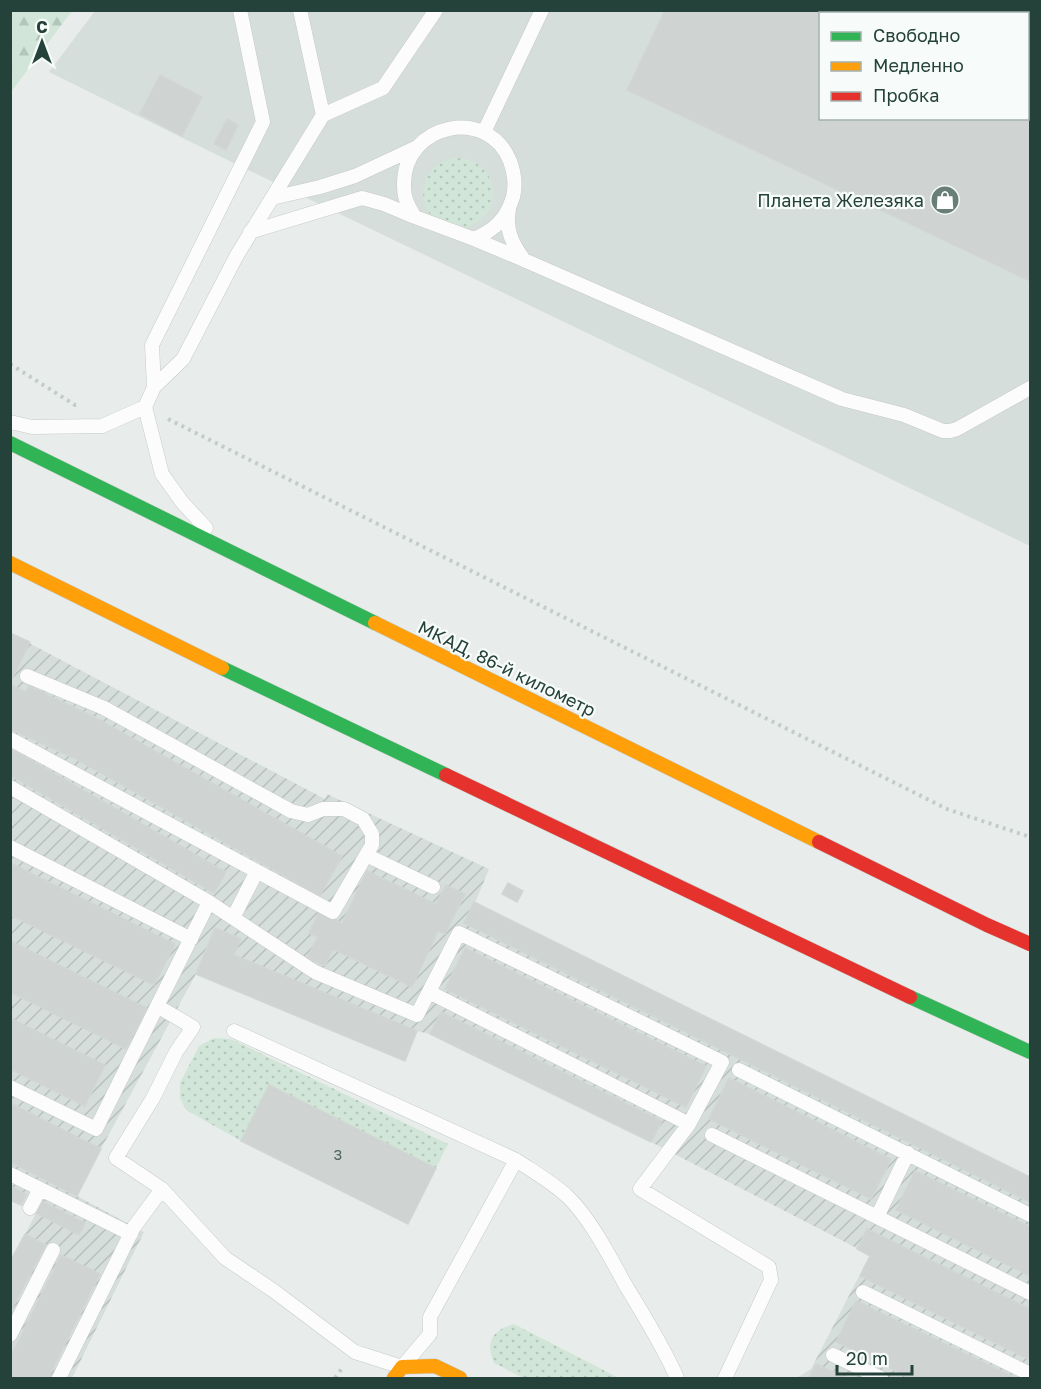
<svg xmlns="http://www.w3.org/2000/svg" width="1041" height="1389" viewBox="0 0 1041 1389" font-family="'Golos Text',sans-serif">
  <defs>
    <pattern id="industrial-furrows" width="10" height="10" patternUnits="userSpaceOnUse" patternTransform="scale(1.5)"><rect width="10" height="10" fill="#d6dedb"/><path d="M-1 1l2-2M0 10L10 0M9 11l2-2" fill="none" stroke="#b8c0bd"/></pattern>
    <pattern id="grass-dots" width="8" height="8" patternUnits="userSpaceOnUse" patternTransform="scale(1.5)"><rect width="8" height="8" fill="#d1e6d8"/><path d="M2 2h.1M6 6h.1" fill="none" stroke="#b3c6ba" stroke-width="1.8" stroke-linecap="round"/></pattern>
    <pattern id="forest-firs" width="22" height="20" patternUnits="userSpaceOnUse" patternTransform="scale(1.5)"><rect width="22" height="20" fill="#d1e6d8"/><path d="M5 1l3.5 6h-7zM16 11l3.5 6h-7z" fill="#b3c6ba"/></pattern>
  </defs>
  <rect width="100%" height="100%" fill="#e8edeb"/>
  <!-- built -->
  <path fill="#d6dedb" fill-rule="evenodd" d="M95,11H1030V546L217,155L49,72ZM820,14H1028V118H820Z"/>
  <!-- industrial -->
  <path fill="url(#industrial-furrows)" d="M10,633L325,799L327,794L489,869L475,903L1030,1177V1378H797L811,1369L870,1255L651,1142L430,1034L417,1031L405,1061L196,974L101,1149L77,1196L144,1232L72,1378H11V1262L36,1213L10,1200Z"/>
  <!-- grass -->
  <path fill="url(#grass-dots)" d="M423 193a35 35 0 1 1 70 0a35 35 0 1 1-70 0Z
    M214,1038L231,1039L448,1144L436,1168L269,1085L241,1141L186,1110L180,1098V1083L199,1046Z
    M514,1324L619,1378H523L494,1363C485,1342 492,1330 514,1324Z"/>
  <!-- forest -->
  <path fill="url(#forest-firs)" d="M11,10L72,11L11,92L10,11Z"/>
  <!-- building -->
  <path fill="#cfd4d2" stroke="#d1d6d4" stroke-width="1.5" fill-rule="evenodd" d="M665,10H1030V281L627,90ZM820,14H1028V118H820Z
    M160,75L202,97L182,136L140,114Z
    M227,119L238,125L226,150L214,144Z
    M10,633L30,642L10,683Z
    M10,685L26,692L29,686L96,718L342,856L320,896L76,759L10,729Z
    M10,748L226,872L214,893L10,775Z
    M10,863L175,944L154,985L10,915Z
    M367,871L436,904L446,885L465,894L445,934L438,931L412,987L333,949L325,966L307,958L318,937L309,933L319,912L342,923Z
    M508,883L523,891L517,902L502,894Z
    M474,902L1030,1177V1202L464,923Z
    M215,928L241,939L234,955L417,1031L405,1061L196,974Z
    M10,941L147,1008L126,1049L10,992Z
    M465,948L706,1066L686,1107L445,989Z
    M441,1012L662,1121L651,1142L430,1034Z
    M10,1018L105,1065L85,1106L10,1069Z
    M729,1078L891,1159L871,1199L709,1119Z
    M269,1085L436,1168L408,1224L241,1141Z
    M10,1103L101,1149L77,1196L10,1162Z
    M915,1171L1030,1227V1276L896,1210Z
    M10,1186L26,1194L21,1205L10,1200Z
    M42,1201L85,1223L79,1235L36,1213Z
    M867,1229L1030,1309V1360L860,1276L870,1256L857,1249Z
    M25,1234L46,1245L10,1312V1262Z
    M61,1255L100,1274L48,1378H10V1358Z
    M856,1301L1016,1378H911L836,1342Z
    M816,1364L846,1378H809Z"/>
  <g fill="none" stroke-linecap="round" stroke-linejoin="round">
    <!-- lane casing -->
    <g stroke="#c5cac8" stroke-width="15">
      <path id="lane" d="M300,10L323,115
        M484,132L542,10
        M272,198L320,187L355,176L415,148
        M509,209C505,230 512,243 524,260
        M415,217C411,211 407,204 405,196C404,192 404,187 404,183C405,123 488,106 510,161C514,172 516,185 513,197C506,219 496,229 474,239
        M250,232L362,198L384,204L415,217L474,239L524,260L842,399L904,415L943,431H950L957,429L1030,388
        M154,387L152,345L263,122L240,10
        M10,422L32,427L102,426L145,407
        M206,528L182,502L162,474L145,407L154,387L183,359L237,255L323,115L383,88L436,10
        M10,739L333,912L372,845V834L363,819L344,809H323L308,815L291,811L104,708L27,676
        M10,787L209,902
        M10,847L191,939
        M366,855L433,887
        M233,918L315,972L417,1015L459,933L722,1062L689,1124L640,1189L769,1267L771,1280L725,1378
        M429,992L689,1124
        M157,1006L193,1027L176,1052L153,1098L116,1158L162,1189L225,1258L274,1291L355,1352L402,1367L430,1334V1317L516,1160
        M234,1031L516,1160C534,1172 552,1182 568,1197C590,1218 611,1259 626,1286C644,1316 663,1346 677,1378
        M739,1070L1030,1215
        M10,1087L96,1129L209,902L233,918L257,871
        M712,1135L1030,1293
        M10,1174L131,1234
        M30,1208L40,1189
        M877,1217L908,1153
        M863,1292L1030,1374
        M10,1335L53,1250
        M833,1355L881,1378
        M59,1378L134,1227L162,1189"/>
    </g>
    <!-- fast casing -->
    <g stroke="#c3cbc8" stroke-width="15">
      <path id="fast" d="M10,443L375,623
        M222,668L446,775
        M910,997L1030,1052"/>
    </g>
    <!-- slow casing -->
    <g stroke="#c3cbc8" stroke-width="15">
      <path id="slow" d="M10,563L222,668
        M375,623L819,842
        M394,1378L402,1367L435,1366L460,1378"/>
    </g>
    <!-- jam casing -->
    <g stroke="#c3cbc8" stroke-width="15">
      <path id="jam" d="M446,775L910,997
        M819,842L987,925L1030,944"/>
    </g>
    <!-- path -->
    <path stroke="#c3ccca" stroke-width="4" stroke-dasharray="3 4.5" stroke-linecap="butt" d="M10,364L75,405H79
      M168,419L947,809L1030,837
      M335,1378L343,1367"/>
    <!-- lane -->
    <use href="#lane" stroke="#fcfcfc" stroke-width="14"/>
    <!-- fast -->
    <use href="#fast" stroke="#30b455" stroke-width="14"/>
    <!-- slow -->
    <use href="#slow" stroke="#ff9f0a" stroke-width="14"/>
    <!-- jam -->
    <use href="#jam" stroke="#e5322d" stroke-width="14"/>
  </g>
  <!-- icons -->
  <defs>
    <g id="shop-disc" transform="scale(1.5)"><circle r="9.5" fill="#697e78" stroke="#f7fbf9"/><path d="M-5-2.5h2.3a2.7 3.5 0 0 1 5.4 0H5L5.5 6h-11ZM-1.5-2.5h3a1.5 2.3 0 0 0-3 0Z" fill="#fff"/></g>
  </defs>
  <g fill-rule="evenodd">
    <use href="#shop-disc" x="945" y="200"/>
  </g>
  <g text-anchor="middle" dominant-baseline="central" stroke-width="4.5" stroke-linejoin="round" paint-order="stroke">
    <!-- number labels -->
    <g font-size="15" fill="#506761">
      <text x="338" y="1154">3</text>
    </g>
    <!-- poi labels -->
    <g font-size="18" fill="#24423a" stroke="#f7fbf9" text-anchor="end">
      <text x="924" y="200">Планета Железяка</text>
    </g>
    <!-- street labels -->
    <g font-size="18" fill="#24423a" stroke="#f7fbf9">
      <text transform="translate(507 668) rotate(26)">МКАД, 86-й километр</text>
    </g>
  </g>
  <!-- border -->
  <rect width="1041" height="1389" fill="none" stroke="#24423a" stroke-width="24"/>
  <!-- legend -->
  <rect x="819" y="12" width="210" height="108" fill="#f7fbf9" stroke="#a3b1ad" stroke-width="1.5"/>
  <rect x="831" y="32" width="30" height="9" fill="#30b455" stroke="#a3b1ad" stroke-width="1.5"/>
  <text x="873" y="42" font-size="18" fill="#24423a">Свободно</text>
  <rect x="831" y="62" width="30" height="9" fill="#ff9f0a" stroke="#a3b1ad" stroke-width="1.5"/>
  <text x="873" y="72" font-size="18" fill="#24423a">Медленно</text>
  <rect x="831" y="92" width="30" height="9" fill="#e5322d" stroke="#a3b1ad" stroke-width="1.5"/>
  <text x="873" y="102" font-size="18" fill="#24423a">Пробка</text>
  <!-- north arrow -->
  <g transform="translate(42 42)" stroke="#f7fbf9" stroke-width="4.5" paint-order="stroke">
  <path d="M0-4.5L10 22L0 15L-10 22Z" fill="#24423a"/>
  <text y="-9" font-size="16" font-weight="bold" text-anchor="middle" fill="#24423a">С</text>
  </g>
  <!-- scale -->
  <path d="M837 1365v9h75v-9" fill="none" stroke="#24423a" stroke-width="3"/>
  <text x="846" y="1365" font-size="18" fill="#24423a" stroke="#f7fbf9" stroke-width="4.5" paint-order="stroke">20 m</text>
</svg>
